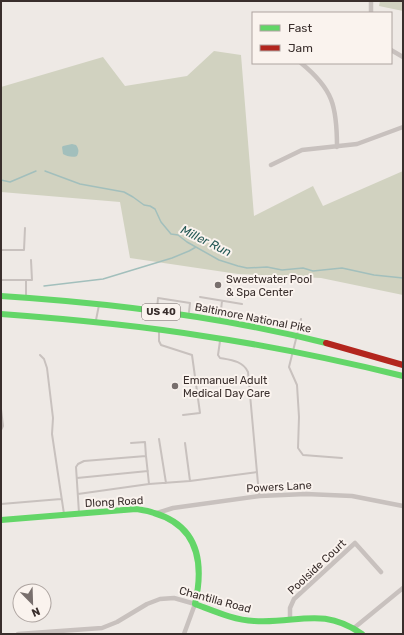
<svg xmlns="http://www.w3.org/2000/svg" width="404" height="635" viewBox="0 0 404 635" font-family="Rubik,sans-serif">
  <rect width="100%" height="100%" fill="#eee9e5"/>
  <!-- green -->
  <path fill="#d1d2c0" d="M380,1H403V11L379,6Z
    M214,51L241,55L254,216L313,186L323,206L403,171V295L321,278L238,274L130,258L120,202L1,192V87L103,57L125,86L187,76Z"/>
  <!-- water -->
  <path fill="#a2bfbc" d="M72,144L76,145C79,149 79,152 77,156C73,158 66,156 63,154L62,147L63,146Z"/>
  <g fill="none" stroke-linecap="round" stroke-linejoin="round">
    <!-- stream -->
    <path stroke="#a2bfbc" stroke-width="1.5" d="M45,171L80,184L124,192L133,197L144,205L150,206L155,209L161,222L171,234L178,235L187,242L219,260L238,266L247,268L267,267L282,270L303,268L313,271L342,268L374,275L403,278
      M1,180L10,182L36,171
      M44,286L103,279L172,258L189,251L196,247"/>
    <!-- lane -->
    <path stroke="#c8c1be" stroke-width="2" d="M1,250H24L25,228
      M1,280H26V296
      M26,280H32L31,260
      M200,297L242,304
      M157,309L158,298L190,303L189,312
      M220,319L222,301
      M301,319L289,367L297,385L299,417L298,448L303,455L342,458
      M96,320L99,305
      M159,331V341L161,345L192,355L200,413L183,415
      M220,341L218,355L220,358C231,360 243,361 248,372L259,495
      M40,355L44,359L47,368L53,418L52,434L64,514
      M1,409L3,426L1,430
      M159,439L166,483
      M131,443L145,442L146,457
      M185,443L190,481L257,472
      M77,478L148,471
      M149,484L190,481
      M78,494L149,484L146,456L84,461L78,464L76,467L79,513
      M1,504L61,499"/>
    <!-- street -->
    <path stroke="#c8c1be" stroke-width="4.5" d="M371,1V13
      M391,50L403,57
      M301,63C333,89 337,106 337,147
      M271,165L302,150L357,144L403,127
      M157,513L173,508L260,496L306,494L352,496L403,506
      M290,619V608L294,599L355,543L381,572
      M354,628L403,588
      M18,634L102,628L117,622L147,604L160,599L174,598L195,604L184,634"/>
    <!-- fast -->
    <path stroke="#63d668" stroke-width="6" d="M1,296C111,303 219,316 326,343
      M1,314C69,319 136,325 203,336C271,346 337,360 403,376
      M1,520L136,509C142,510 149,511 154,513C199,526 204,564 195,604C214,611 234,620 254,621C298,624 321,606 362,634"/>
    <!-- jam -->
    <path stroke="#b3261e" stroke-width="6" d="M326,343L403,365"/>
  </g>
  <!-- markers -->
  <g fill="#786f6d" stroke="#faf3ee" stroke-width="1.5">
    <circle cx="218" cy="285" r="4"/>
    <circle cx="175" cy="386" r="4"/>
  </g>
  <g text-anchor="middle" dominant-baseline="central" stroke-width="4" stroke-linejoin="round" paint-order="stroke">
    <!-- shield labels -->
    <rect fill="#faf3ee" stroke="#736966" stroke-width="1" x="142" y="304" width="38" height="16" rx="3"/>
    <g font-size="10" font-weight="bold" fill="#392e2c">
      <text x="161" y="312">US 40</text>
    </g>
    <!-- poi labels -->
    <g font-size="11" fill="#392e2c" stroke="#faf3ee" text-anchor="start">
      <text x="226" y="279">Sweetwater Pool<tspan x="226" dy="13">&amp; Spa Center</tspan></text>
      <text x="183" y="380">Emmanuel Adult<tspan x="183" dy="13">Medical Day Care</tspan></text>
    </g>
    <!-- street labels -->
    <g font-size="11" fill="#392e2c" stroke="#faf3ee">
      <text transform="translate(253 318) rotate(11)">Baltimore National Pike</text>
      <text transform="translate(279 487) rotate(-3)">Powers Lane</text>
      <text transform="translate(114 502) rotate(-3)">Dlong Road</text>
      <text transform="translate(317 567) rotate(-43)">Poolside Court</text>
      <text transform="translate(215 600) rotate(15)">Chantilla Road</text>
    </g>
    <!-- water labels -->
    <g font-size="12" font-style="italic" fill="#245855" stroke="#faf3ee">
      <text transform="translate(206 241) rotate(26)">Miller Run</text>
    </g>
  </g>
  <!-- border -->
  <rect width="404" height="635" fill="none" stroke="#392e2c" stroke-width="4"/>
  <!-- legend -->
  <rect x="252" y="12" width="140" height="52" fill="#faf3ee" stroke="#ada4a0"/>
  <rect x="260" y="25" width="20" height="6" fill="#63d668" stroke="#ada4a0"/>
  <text x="288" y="32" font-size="12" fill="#392e2c">Fast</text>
  <rect x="260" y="45" width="20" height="6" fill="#b3261e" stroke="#ada4a0"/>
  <text x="288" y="52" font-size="12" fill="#392e2c">Jam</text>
  <!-- north arrow -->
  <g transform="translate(32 603) rotate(157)"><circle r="19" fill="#faf3ee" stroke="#ada4a0"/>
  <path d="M0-3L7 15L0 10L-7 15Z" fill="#786f6d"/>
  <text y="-6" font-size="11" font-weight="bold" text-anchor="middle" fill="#392e2c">N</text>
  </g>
</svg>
